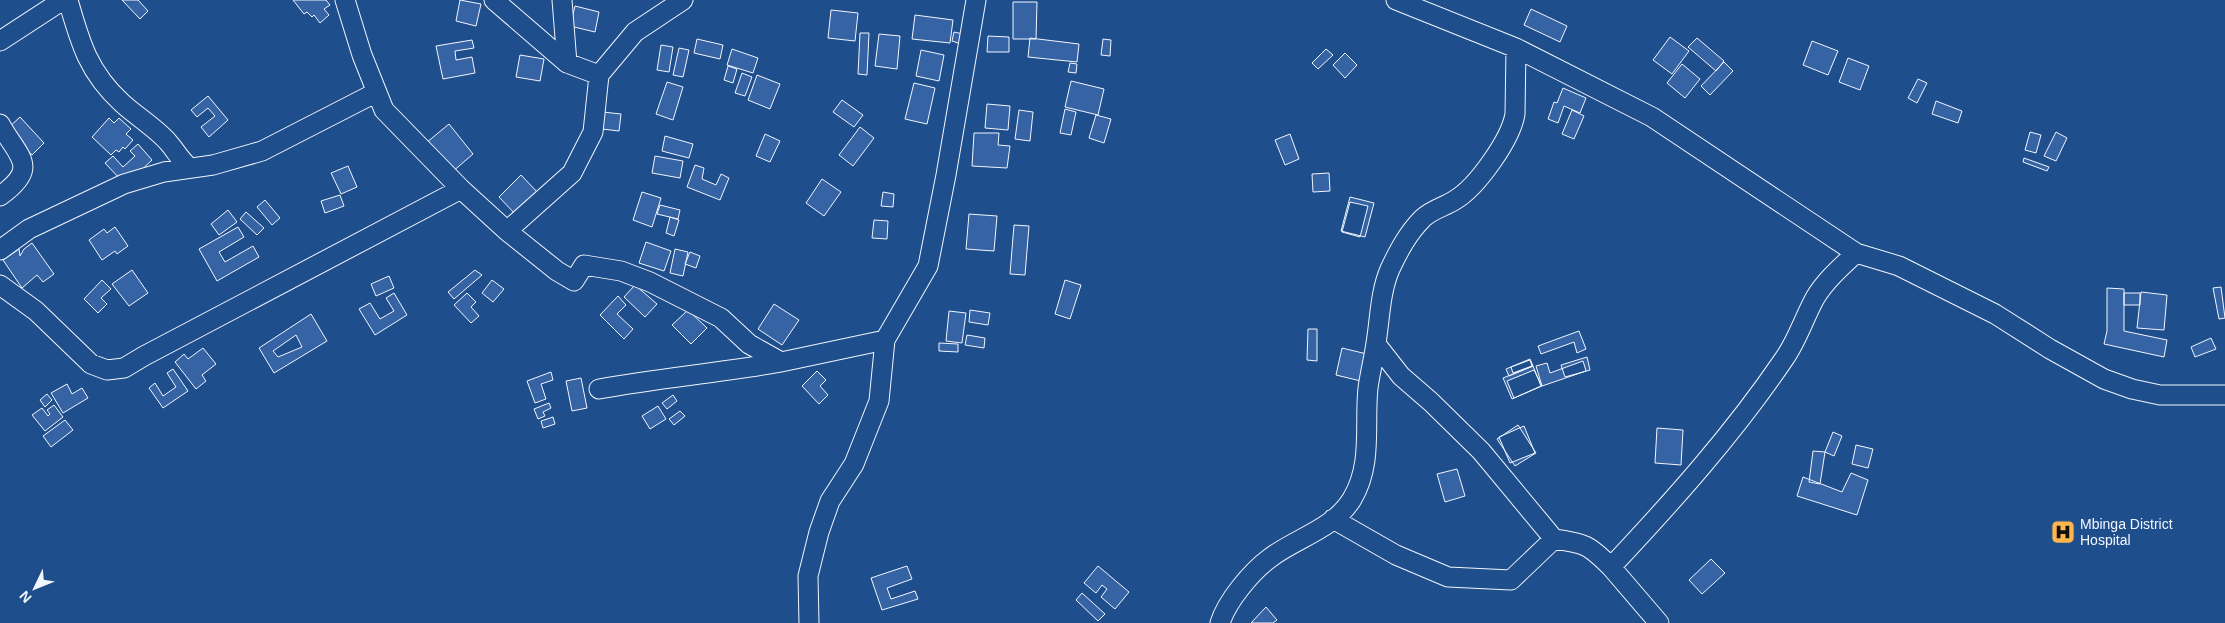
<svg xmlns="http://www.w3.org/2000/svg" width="2225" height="623" viewBox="0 0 2225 623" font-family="Helvetica,sans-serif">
  <rect width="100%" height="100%" fill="#1f4e8c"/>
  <!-- building -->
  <path fill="#3563a3" stroke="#f2f6ff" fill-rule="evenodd" d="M122,0H138L148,11L140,19Z
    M293,0H326L330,5L324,9L329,15L320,23L314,15L312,17L307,12L304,14Z
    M460,0L481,4L476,26L456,21Z
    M1013,2H1037L1036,39H1013Z
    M575,6L599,12L595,32L570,26Z
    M1531,9L1567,26L1560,42L1524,25Z
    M831,10L858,13L855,41L828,38Z
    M915,15L953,20L950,43L912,39Z
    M954,32L963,34L961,44L952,41Z
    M860,33H869L867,75L858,74Z
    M879,34L900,36L897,69L875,66Z
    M988,36L1009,37V52H987Z
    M1670,37L1689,51L1672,74L1653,60Z
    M1030,38L1079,44L1077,62L1028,57Z
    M1697,38L1724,61L1716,71L1688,47Z
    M697,39L723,45L720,59L694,53Z
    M1103,39L1111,40L1110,56L1101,55Z
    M472,40L474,48L455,51L456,60L472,57L475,73L443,79L436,46Z
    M1812,41L1838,51L1828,75L1803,65Z
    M661,45L673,47L669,72L657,70Z
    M679,48L689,50L683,77L673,75Z
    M732,49L758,58L753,73L727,65Z
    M1326,49L1333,55L1318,69L1312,63Z
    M921,50L944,55L939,81L916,76Z
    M1345,53L1357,65L1345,78L1333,65Z
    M520,55L544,59L540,81L516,77Z
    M1848,58L1869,66L1860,90L1839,82Z
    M1724,62L1733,71L1710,95L1701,86Z
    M1070,63L1077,64L1076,73L1068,72Z
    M1682,64L1700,79L1685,98L1667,83Z
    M728,66L737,69L733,83L724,80Z
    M742,73L752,77L745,96L735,93Z
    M757,75L780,84L770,109L748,100Z
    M1918,79L1927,83L1917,103L1908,98Z
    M1071,81L1104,89L1098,115L1065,107Z
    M667,82L683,87L673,120L656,114Z
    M914,83L935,88L927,124L905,119Z
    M1563,88L1586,98L1580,113L1564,106L1558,123L1548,119L1554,102L1557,103Z
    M208,96L228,120L209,137L201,127L215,116L208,108L197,117L191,110Z
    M842,100L863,115L854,127L833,112Z
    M1936,101L1962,111L1958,123L1932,114Z
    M987,104L1010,106L1008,130L985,128Z
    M1065,109L1076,112L1071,135L1060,133Z
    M1019,110L1033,112L1030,141L1015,139Z
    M1572,110L1584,116L1574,139L1562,134Z
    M603,112L621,114L619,131L602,129Z
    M1096,115L1111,119L1104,143L1089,138Z
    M20,117L44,143L32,155L7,129Z
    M109,118L114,123L119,118L131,129L126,134L133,140L125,149L123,147L119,152L116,150L111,155L92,137Z
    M449,124L473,154L451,173L426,143Z
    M860,127L874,138L853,166L839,155Z
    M2030,132L2041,135L2036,153L2025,150Z
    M2056,132L2067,138L2056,161L2044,156Z
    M974,133H999L998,145L1010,146L1007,168L972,166Z
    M765,134L780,141L770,162L756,156Z
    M1290,134L1299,159L1285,165L1275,140Z
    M665,136L693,144L689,158L662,151Z
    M138,144L152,160L131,180H121L105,163L113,156L123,167L135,156L130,151Z
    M655,156L683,161L680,178L652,173Z
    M2024,158L2049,167L2047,171L2023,162Z
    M695,165L704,168L702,179L716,185L721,174L729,178L720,200L687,187Z
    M348,166L357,187L341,194L331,173Z
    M1329,173L1330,191L1313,192L1312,174Z
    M521,175L539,194L517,216L499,197Z
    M822,179L841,192L824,216L806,203Z
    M642,192L661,198L652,227L633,220Z
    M883,192L894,194L893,207L881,206Z
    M340,195L344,206L325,213L321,201Z
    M1350,197L1374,203L1365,237L1341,231Z
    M265,200L280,218L272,225L257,207Z
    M1350,202L1368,206L1360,237L1342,232Z
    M660,205L680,210L678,219L657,214Z
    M228,210L237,222L219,235L211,224Z
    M246,212L264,228L257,235L240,219Z
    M969,214L997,216L994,251L966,249Z
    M670,217L679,220L674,236L666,233Z
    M874,220L888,221L887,239L872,238Z
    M1014,225L1029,226L1025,275L1010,274Z
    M115,227L128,246L117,254L115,251L102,260L89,240L104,229L107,233Z
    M238,227L244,237L219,252L225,262L253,246L259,257L217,281L199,249Z
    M646,242L671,251L664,271L639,263Z
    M32,243L54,274L43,282L37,275L22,288L3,260L19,249L20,256L24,249Z
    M675,249L688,252L683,276L670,273Z
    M690,252L700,256L696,268L685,264Z
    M132,270L148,293L129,306L112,284Z
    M475,270L482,275L454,299L448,292Z
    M389,276L394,288L376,296L371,284Z
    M102,280L111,289L101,298L107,304L98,313L84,299Z
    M492,280L504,289L493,302L482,293Z
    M1065,280L1081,285L1070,319L1055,314Z
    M635,285L657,304L645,317L624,297Z
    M2221,287L2225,318L2219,319L2213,288Z
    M2107,288L2124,289V331L2167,340L2164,357L2104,344L2107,331Z
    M2141,292L2167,295L2164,330L2137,328Z
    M394,293L407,315L375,335L359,309L370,303L380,319L394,311L386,298Z
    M467,293L476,302L471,307L479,316L471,323L454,305Z
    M2124,293H2140V305H2124Z
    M618,296L626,305L617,314L633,329L624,339L600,315Z
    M774,304L799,320L782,345L758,329Z
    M688,310L707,328L691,344L672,325Z
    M970,310L990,313L988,325L969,322Z
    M949,311L966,313L962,343L946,341Z
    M311,314L327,341L274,373L259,348ZM296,335L302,347L278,357L273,351Z
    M1308,329H1317V361L1307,360Z
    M1579,331L1586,349L1577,353L1574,342L1541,354L1538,346Z
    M967,335L985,338L984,348L965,345Z
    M2211,338L2216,349L2195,357L2191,347Z
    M939,343L958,344V352L939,351Z
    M203,348L216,364L202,375L206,381L196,389L175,362L184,354L188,359Z
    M1342,348L1371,355L1365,382L1336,375Z
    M1587,357L1590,370L1565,377L1561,365Z
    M1530,359L1533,366L1509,376L1506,369Z
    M1530,360L1532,366L1513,373L1511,367Z
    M1583,361L1586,371L1542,386L1536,366L1547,363L1550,373Z
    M1533,366L1541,386L1512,399L1503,378Z
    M173,369L188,391L163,408L149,388L155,383L163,396L176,387L167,373Z
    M1534,370L1542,386L1514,398L1507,381Z
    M817,371L826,380L820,386L828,395L819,404L802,386Z
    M551,372L553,380L541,384L546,399L535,403L527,381Z
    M581,378L587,408L572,411L566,381Z
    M67,384L72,394L82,388L88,398L63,413L51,393Z
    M47,394L52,400L45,407L40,400Z
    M673,395L677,401L667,409L662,403Z
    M549,403L551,408L543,412L545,416L538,419L534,409Z
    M54,405L63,417L45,431L32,415L42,408L48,416L50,414L47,410Z
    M658,406L666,419L650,429L642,416Z
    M680,411L685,416L674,425L669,419Z
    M553,417L555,424L543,428L541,421Z
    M65,420L73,430L51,447L43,436Z
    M1518,425L1536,453L1515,466L1497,439Z
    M1524,426L1535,453L1510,463L1499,437Z
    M1657,428L1683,430L1681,465L1655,463Z
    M1833,432L1842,436L1834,456L1825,452Z
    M1856,445L1873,449L1868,468L1852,464Z
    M1813,451L1825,452L1820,484L1809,482Z
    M1457,469L1465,496L1445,502L1437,474Z
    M1851,473L1868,480L1857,515L1797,496L1803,477L1842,492Z
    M1711,559L1725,573L1702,594L1689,580Z
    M907,566L912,579L887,588L891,599L915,591L918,599L882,610L871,578Z
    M1098,566L1129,592L1115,609L1101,597L1107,589L1102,585L1096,593L1084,583Z
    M1082,593L1105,614L1098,621L1076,600Z
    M1266,607L1277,620L1273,623H1251Z"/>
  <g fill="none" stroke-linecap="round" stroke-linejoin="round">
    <!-- minor casing -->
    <g stroke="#f2f6ff" stroke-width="21">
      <path id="minor" d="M68,0C80,42 88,72 122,103C136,116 156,128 168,142C177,152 179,159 190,168
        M345,0L362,55L384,110L461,189L507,231L557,271L574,281L584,265L621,271L650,282L721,318L749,344L781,362L885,340
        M494,0L567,63L599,75
        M562,0L567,63
        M1396,0L1516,48L1652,117L1856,253L1899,266L1995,314L2050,349L2104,379L2132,389L2160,395H2225
        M0,41L63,0
        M0,124C18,157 41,167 0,196
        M507,231L572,173L593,132L599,75L635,32L683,0
        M0,250L29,229L124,184L164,172L213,165L262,151L377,92
        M0,285L36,311L91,364L107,370L124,368L144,356L461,189
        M1376,344L1401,376L1431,402L1481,451L1554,539C1585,543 1589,545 1611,567
        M599,389C659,378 720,373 781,362
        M1333,519L1396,555L1448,577L1511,580L1554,539
        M809,623L808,576L819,532L830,501L854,464L879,401L885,340L928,266L946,175L976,0
        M1220,623C1227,601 1251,572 1270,558C1296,538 1334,529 1352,499C1373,464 1364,425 1368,388C1370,373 1374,358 1376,343C1380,319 1380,292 1390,269C1399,250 1408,233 1423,218C1433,209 1444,207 1455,200C1477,187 1511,139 1515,114L1516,48
        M1659,623L1611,567C1673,501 1733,434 1784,359C1797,341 1804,318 1815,298C1825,281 1841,267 1856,253"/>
    </g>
    <!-- minor -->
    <use href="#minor" stroke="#1f4e8c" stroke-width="19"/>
  </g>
  <!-- icons -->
  <defs>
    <g id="hospital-square" transform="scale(1.25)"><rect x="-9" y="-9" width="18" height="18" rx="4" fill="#ffb74d" stroke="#1f4e8c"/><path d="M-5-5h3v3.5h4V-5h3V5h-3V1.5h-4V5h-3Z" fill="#111"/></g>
  </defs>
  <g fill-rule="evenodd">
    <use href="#hospital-square" x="2063" y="532"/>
  </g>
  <g text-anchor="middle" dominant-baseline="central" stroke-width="4" stroke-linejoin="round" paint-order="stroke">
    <!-- poi labels -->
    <g font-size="14" fill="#f2f6ff" stroke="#1f4e8c" text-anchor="start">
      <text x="2080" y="524">Mbinga District<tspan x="2080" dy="16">Hospital</tspan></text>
    </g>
  </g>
  <!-- north arrow -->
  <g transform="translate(35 588) rotate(227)" stroke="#1f4e8c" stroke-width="4" paint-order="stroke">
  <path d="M0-4L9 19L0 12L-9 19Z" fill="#f2f6ff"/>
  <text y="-8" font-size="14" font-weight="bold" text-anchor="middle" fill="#f2f6ff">N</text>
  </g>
</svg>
